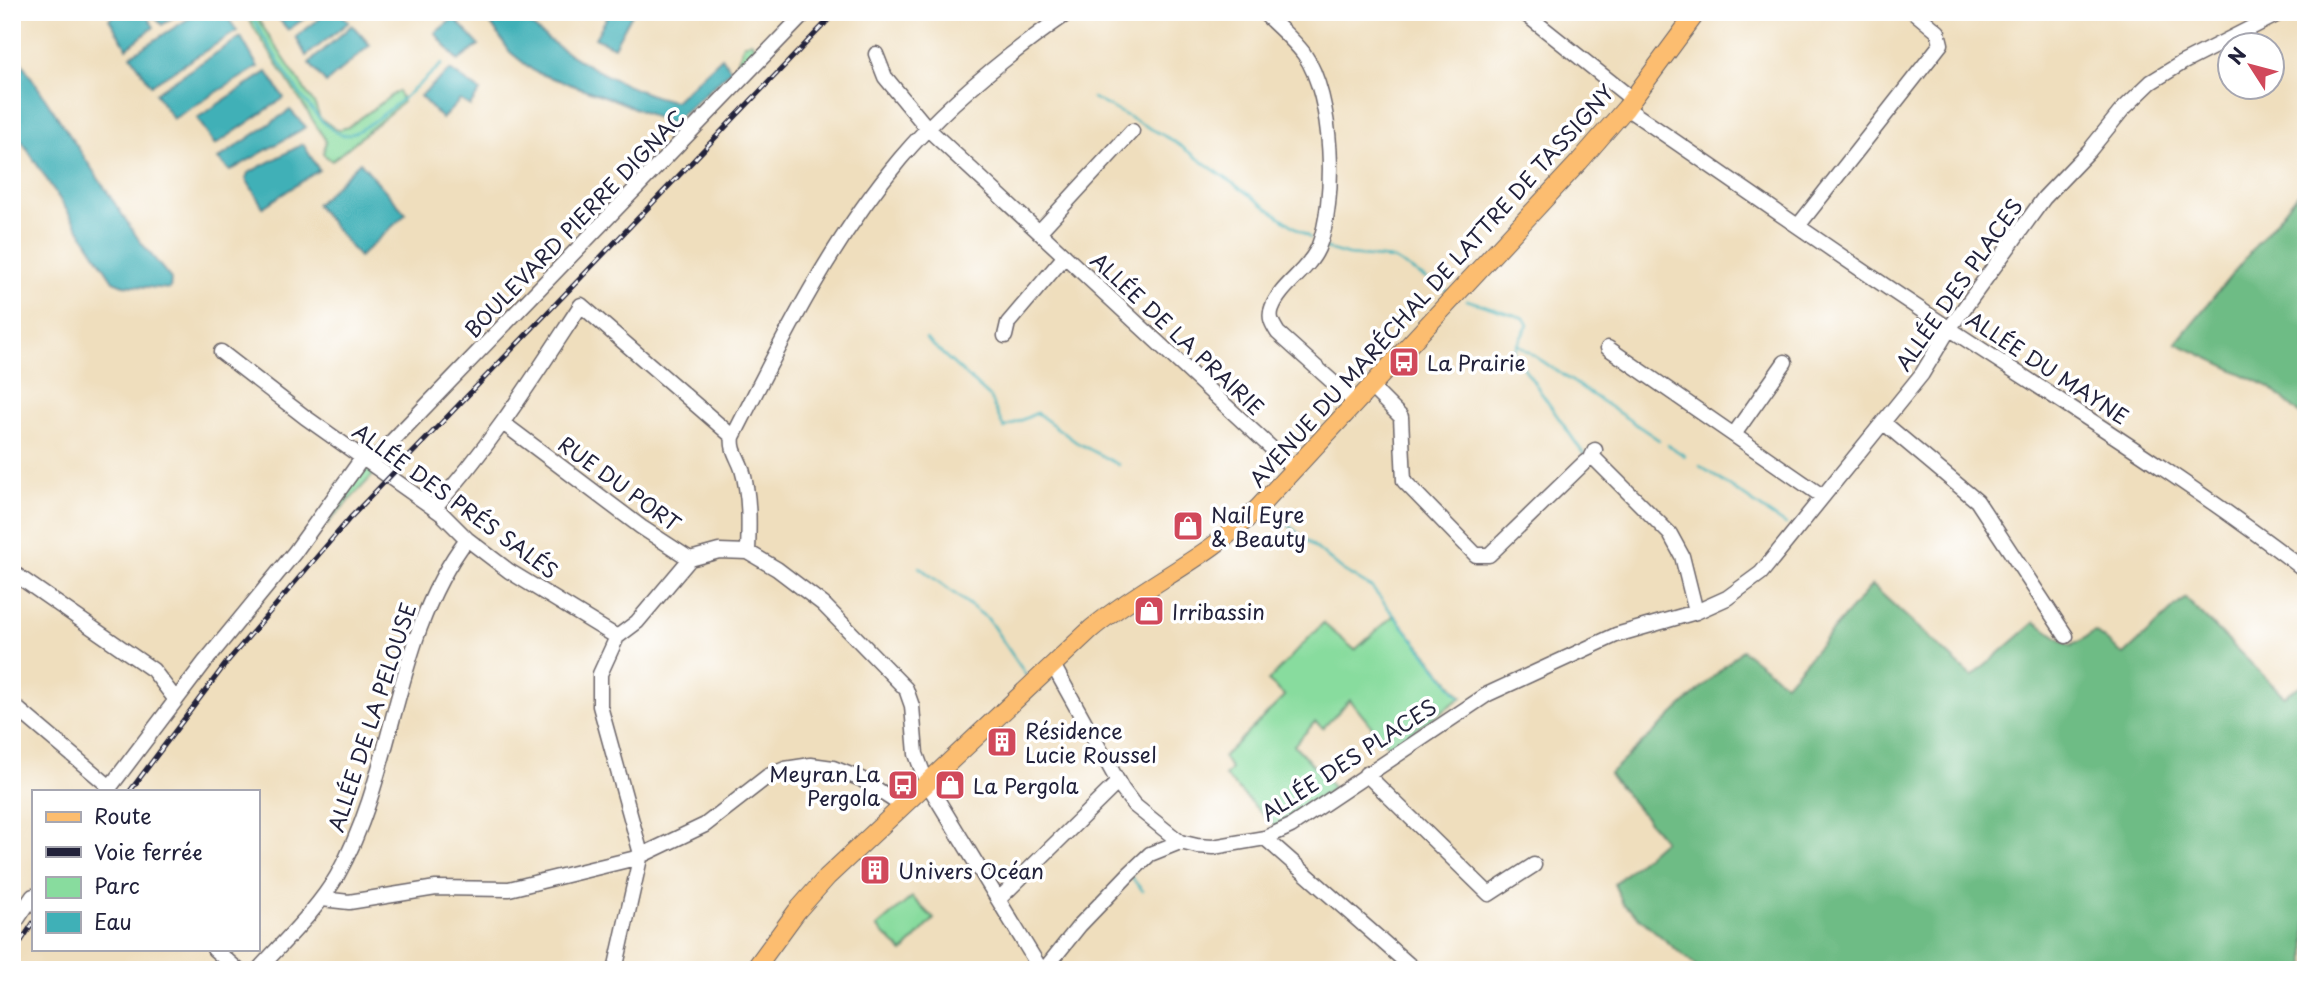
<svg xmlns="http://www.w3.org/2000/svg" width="2318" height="982" viewBox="0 0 2318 982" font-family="'Playpen Sans',sans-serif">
  <rect width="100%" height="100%" fill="#fff"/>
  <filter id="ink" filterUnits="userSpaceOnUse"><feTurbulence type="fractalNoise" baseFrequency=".0143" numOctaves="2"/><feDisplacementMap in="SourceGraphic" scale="14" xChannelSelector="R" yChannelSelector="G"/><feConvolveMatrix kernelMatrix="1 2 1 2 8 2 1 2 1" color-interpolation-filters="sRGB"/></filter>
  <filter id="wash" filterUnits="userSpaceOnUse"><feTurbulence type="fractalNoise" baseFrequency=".00686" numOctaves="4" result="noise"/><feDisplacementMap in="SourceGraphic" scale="28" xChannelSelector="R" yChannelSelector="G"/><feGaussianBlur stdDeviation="1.57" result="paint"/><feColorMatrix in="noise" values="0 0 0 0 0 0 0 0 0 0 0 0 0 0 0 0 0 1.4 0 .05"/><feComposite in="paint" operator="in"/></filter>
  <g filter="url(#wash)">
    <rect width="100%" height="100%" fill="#efdebd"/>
    <!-- green -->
    <path fill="#88dc9e" stroke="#557f6c" stroke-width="2" d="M244,12H253L315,105L320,118L337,130L348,127L398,91L403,102L332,161L323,154L326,141Z
      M751,41L756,49L755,60L673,142L732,77L744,44Z
      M366,469L376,472L326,525L360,474Z
      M1394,615L1462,697L1389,748L1350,700L1323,728L1315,722L1294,745L1334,788L1275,827L1225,776L1231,769L1223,757L1285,696L1268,681L1323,623L1355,650Z
      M912,897L934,919L903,952L877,927Z"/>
    <!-- forest -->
    <path fill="#6ebc85" stroke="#486f60" stroke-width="2" d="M2306,184V420L2270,387L2176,343Z
      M1872,585L1972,677L2035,622L2071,646L2095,632L2124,655L2185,598L2284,696L2306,682V970H1700L1623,904L1614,884L1664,840L1609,774L1742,650L1786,684Z"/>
    <!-- water -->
    <path fill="#3fb0b7" stroke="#306979" stroke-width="2" d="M118,12H181L162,25L151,13L146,15L154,27L127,48L109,19Z
      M199,12H224L237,31L151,85L131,55Z
      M273,12H314L288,30Z
      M328,12H340L349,22L306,56L296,37Z
      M483,12H520C542,45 636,96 675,101L722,57L731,70L671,124L618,101L535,72L510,52Z
      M610,12H633L614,47L595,38Z
      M454,18L479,45L458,61L435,33Z
      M352,25L370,45L326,83L309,63Z
      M241,37L258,67L173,119L155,93Z
      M12,48L139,240L171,279L170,289L123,285L113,281L12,126Z
      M450,70L480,91L470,106L460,100L442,119L420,96Z
      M267,72L284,98L215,145L197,118Z
      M290,110L306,127L230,171L218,159Z
      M303,144L319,170L263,207L246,179L248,173Z
      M360,162L406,214L359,257L316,205Z"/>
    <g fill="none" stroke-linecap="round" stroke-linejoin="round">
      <!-- stream -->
      <path stroke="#3fb0b7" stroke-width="2.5" d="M249,12C265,37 318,138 347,135C366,133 426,79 442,64
        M1093,98L1172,140L1310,238
        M1324,248L1348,255L1393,259L1447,291
        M1467,300L1524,318L1528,325L1513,352L1585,456
        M926,339L989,396L1004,428L1037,413L1076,442L1119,465
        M1517,344L1659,440
        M1668,445L1685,456
        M1700,466L1786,525
        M1269,509L1341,569L1372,588L1460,697
        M919,567L988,619L1026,675
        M1131,877L1143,891"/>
    </g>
  </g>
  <g filter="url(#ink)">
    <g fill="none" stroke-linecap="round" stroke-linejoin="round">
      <!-- minor casing -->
      <g stroke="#6a6468" stroke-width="17">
        <path id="minor" d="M1263,12C1276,25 1293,39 1304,54C1334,97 1337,201 1318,248C1308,271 1280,286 1272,308C1268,318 1273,325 1278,333L1355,402
          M1523,12L1632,99
          M876,54L885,77L928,129L1294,469
          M1626,108C1734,181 1841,258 1950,329C2071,408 2192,483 2306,571
          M1798,226L1941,44L1938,32L1914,12
          M1039,232L1132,131
          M1005,336L1008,323L1065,256
          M1608,348L1822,496
          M221,352L305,417L442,514L467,539L509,571L617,637
          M1370,386L1401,417L1404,481L1476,555H1489L1585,462
          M503,423L641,527L690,559
          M1884,423L1977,501L2066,636
          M1735,433L1785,362
          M733,437C782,340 830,243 900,159C948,102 1007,55 1069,12
          M1595,450L1592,456L1670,534L1682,556L1696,612
          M372,462L806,12
          M434,508C491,446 535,375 581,305L733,437C731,450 738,457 742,469C750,496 749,524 748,552
          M12,572L153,670L176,700
          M1053,665L1122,789L1134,805L1180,842L1197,846L1213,847L1265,838L1291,826L1488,694L1616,635L1696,612L1727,598L1761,573L1922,374L1949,329L2044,198L2089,151L2122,110L2151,82L2182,63L2282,12
          M12,704L110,787
          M1366,774L1489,894L1534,865
          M107,791L204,663L295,552L363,457
          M1265,838L1415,970
          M322,899L349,902L436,888L509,889L636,858L705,825L768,776L785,769L811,765L833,768L861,779L901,805
          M999,899L1118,782
          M12,927L33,896
          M214,949L238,970
          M258,970C285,940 317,910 337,876C397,769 392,638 467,539
          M615,970L641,854L600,706V674L617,637L637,622L690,559L719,551L748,552L777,569L823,604L906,689L912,706L916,754L926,781L1041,970
          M1044,970L1080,925L1129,874L1150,854L1180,842"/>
      </g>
      <!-- major casing -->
      <g stroke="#6a6468" stroke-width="20">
        <path id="major" d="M754,970L797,911L827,877L1091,629C1144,585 1209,558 1258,508L1579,162L1626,108L1697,12"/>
      </g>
      <!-- minor -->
      <use href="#minor" stroke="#fff" stroke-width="14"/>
      <!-- major -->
      <use href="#major" stroke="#fcbd6f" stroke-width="18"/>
      <!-- rail casing -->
      <g stroke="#22223b" stroke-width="5">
        <path id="rail" d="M130,791L227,662L350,518L836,12
          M12,955L33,923"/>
      </g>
      <!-- rail -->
      <use href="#rail" stroke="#fff" stroke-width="2.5" stroke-dasharray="8" stroke-linecap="butt"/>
    </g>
  </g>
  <!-- icons -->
  <defs>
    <g id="bus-square" transform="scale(1.575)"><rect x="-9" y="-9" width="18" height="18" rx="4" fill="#d1495b" stroke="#fff"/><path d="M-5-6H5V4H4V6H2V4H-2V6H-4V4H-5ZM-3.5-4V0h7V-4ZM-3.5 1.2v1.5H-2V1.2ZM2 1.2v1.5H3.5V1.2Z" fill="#fff"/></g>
    <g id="shop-square" transform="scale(1.575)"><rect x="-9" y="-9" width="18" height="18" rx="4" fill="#d1495b" stroke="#fff"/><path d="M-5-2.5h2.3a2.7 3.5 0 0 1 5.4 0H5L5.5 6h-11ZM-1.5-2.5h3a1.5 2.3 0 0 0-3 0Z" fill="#fff"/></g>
    <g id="building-square" transform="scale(1.575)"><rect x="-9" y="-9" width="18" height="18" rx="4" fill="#d1495b" stroke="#fff"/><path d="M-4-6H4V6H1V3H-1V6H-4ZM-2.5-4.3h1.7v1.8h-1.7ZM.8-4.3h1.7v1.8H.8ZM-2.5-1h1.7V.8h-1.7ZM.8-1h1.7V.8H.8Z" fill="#fff"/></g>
  </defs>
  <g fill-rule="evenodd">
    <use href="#bus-square" x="1404" y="362"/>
    <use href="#shop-square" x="1188" y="526"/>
    <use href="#shop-square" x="1149" y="611"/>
    <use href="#building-square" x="1002" y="742"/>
    <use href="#bus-square" x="903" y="785"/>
    <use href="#shop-square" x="950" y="785"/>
    <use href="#building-square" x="875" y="870"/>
  </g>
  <g text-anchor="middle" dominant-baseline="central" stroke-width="7" stroke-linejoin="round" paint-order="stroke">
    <!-- street labels -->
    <g font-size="21" fill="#22223b" stroke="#fff">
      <text transform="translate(574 223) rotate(-46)">BOULEVARD PIERRE DIGNAC</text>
      <text transform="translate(1958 284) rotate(-55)">ALLÉE DES PLACES</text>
      <text transform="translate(1431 285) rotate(-48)">AVENUE DU MARÉCHAL DE LATTRE DE TASSIGNY</text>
      <text transform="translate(1178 333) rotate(43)">ALLÉE DE LA PRAIRIE</text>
      <text transform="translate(2048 367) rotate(33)">ALLÉE DU MAYNE</text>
      <text transform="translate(620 483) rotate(36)">RUE DU PORT</text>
      <text transform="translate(456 500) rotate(36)">ALLÉE DES PRÉS SALÉS</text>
      <text transform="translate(371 717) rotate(-72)">ALLÉE DE LA PELOUSE</text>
      <text transform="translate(1348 759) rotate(-33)">ALLÉE DES PLACES</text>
    </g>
    <!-- poi labels -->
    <g font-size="21" fill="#22223b" stroke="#fff" text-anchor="start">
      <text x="1427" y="362">La Prairie</text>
      <text x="1211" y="514">Nail Eyre<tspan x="1211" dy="24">&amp; Beauty</tspan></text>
      <text x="1172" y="611">Irribassin</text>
      <text x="1025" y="730">Résidence<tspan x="1025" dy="24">Lucie Roussel</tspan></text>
      <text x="880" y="773" text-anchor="end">Meyran La<tspan x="880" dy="24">Pergola</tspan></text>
      <text x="973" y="785">La Pergola</text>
      <text x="898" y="870">Univers Océan</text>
    </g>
  </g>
  <!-- margin -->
  <rect width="2318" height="982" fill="none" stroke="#fff" stroke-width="42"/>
  <!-- legend -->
  <rect x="32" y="790" width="228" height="161" fill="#ffffff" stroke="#a7a7b1" stroke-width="2"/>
  <rect x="46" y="812" width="35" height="10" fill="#fcbd6f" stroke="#a7a7b1" stroke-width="2"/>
  <text x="94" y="824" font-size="21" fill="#22223b">Route</text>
  <rect x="46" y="847" width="35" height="10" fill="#22223b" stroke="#a7a7b1" stroke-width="2"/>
  <text x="94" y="860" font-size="21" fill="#22223b">Voie ferrée</text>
  <rect x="46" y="877" width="35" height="21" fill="#88dc9e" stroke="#a7a7b1" stroke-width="2"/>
  <text x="94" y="894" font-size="21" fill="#22223b">Parc</text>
  <rect x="46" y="912" width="35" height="21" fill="#3fb0b7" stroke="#a7a7b1" stroke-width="2"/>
  <text x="94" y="930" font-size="21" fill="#22223b">Eau</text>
  <!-- north arrow -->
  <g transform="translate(2251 66) rotate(306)"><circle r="33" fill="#ffffff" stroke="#a7a7b1" stroke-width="2"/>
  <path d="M0-5L12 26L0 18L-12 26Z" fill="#d1495b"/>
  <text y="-10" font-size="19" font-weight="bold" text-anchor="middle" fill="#22223b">N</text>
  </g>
</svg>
